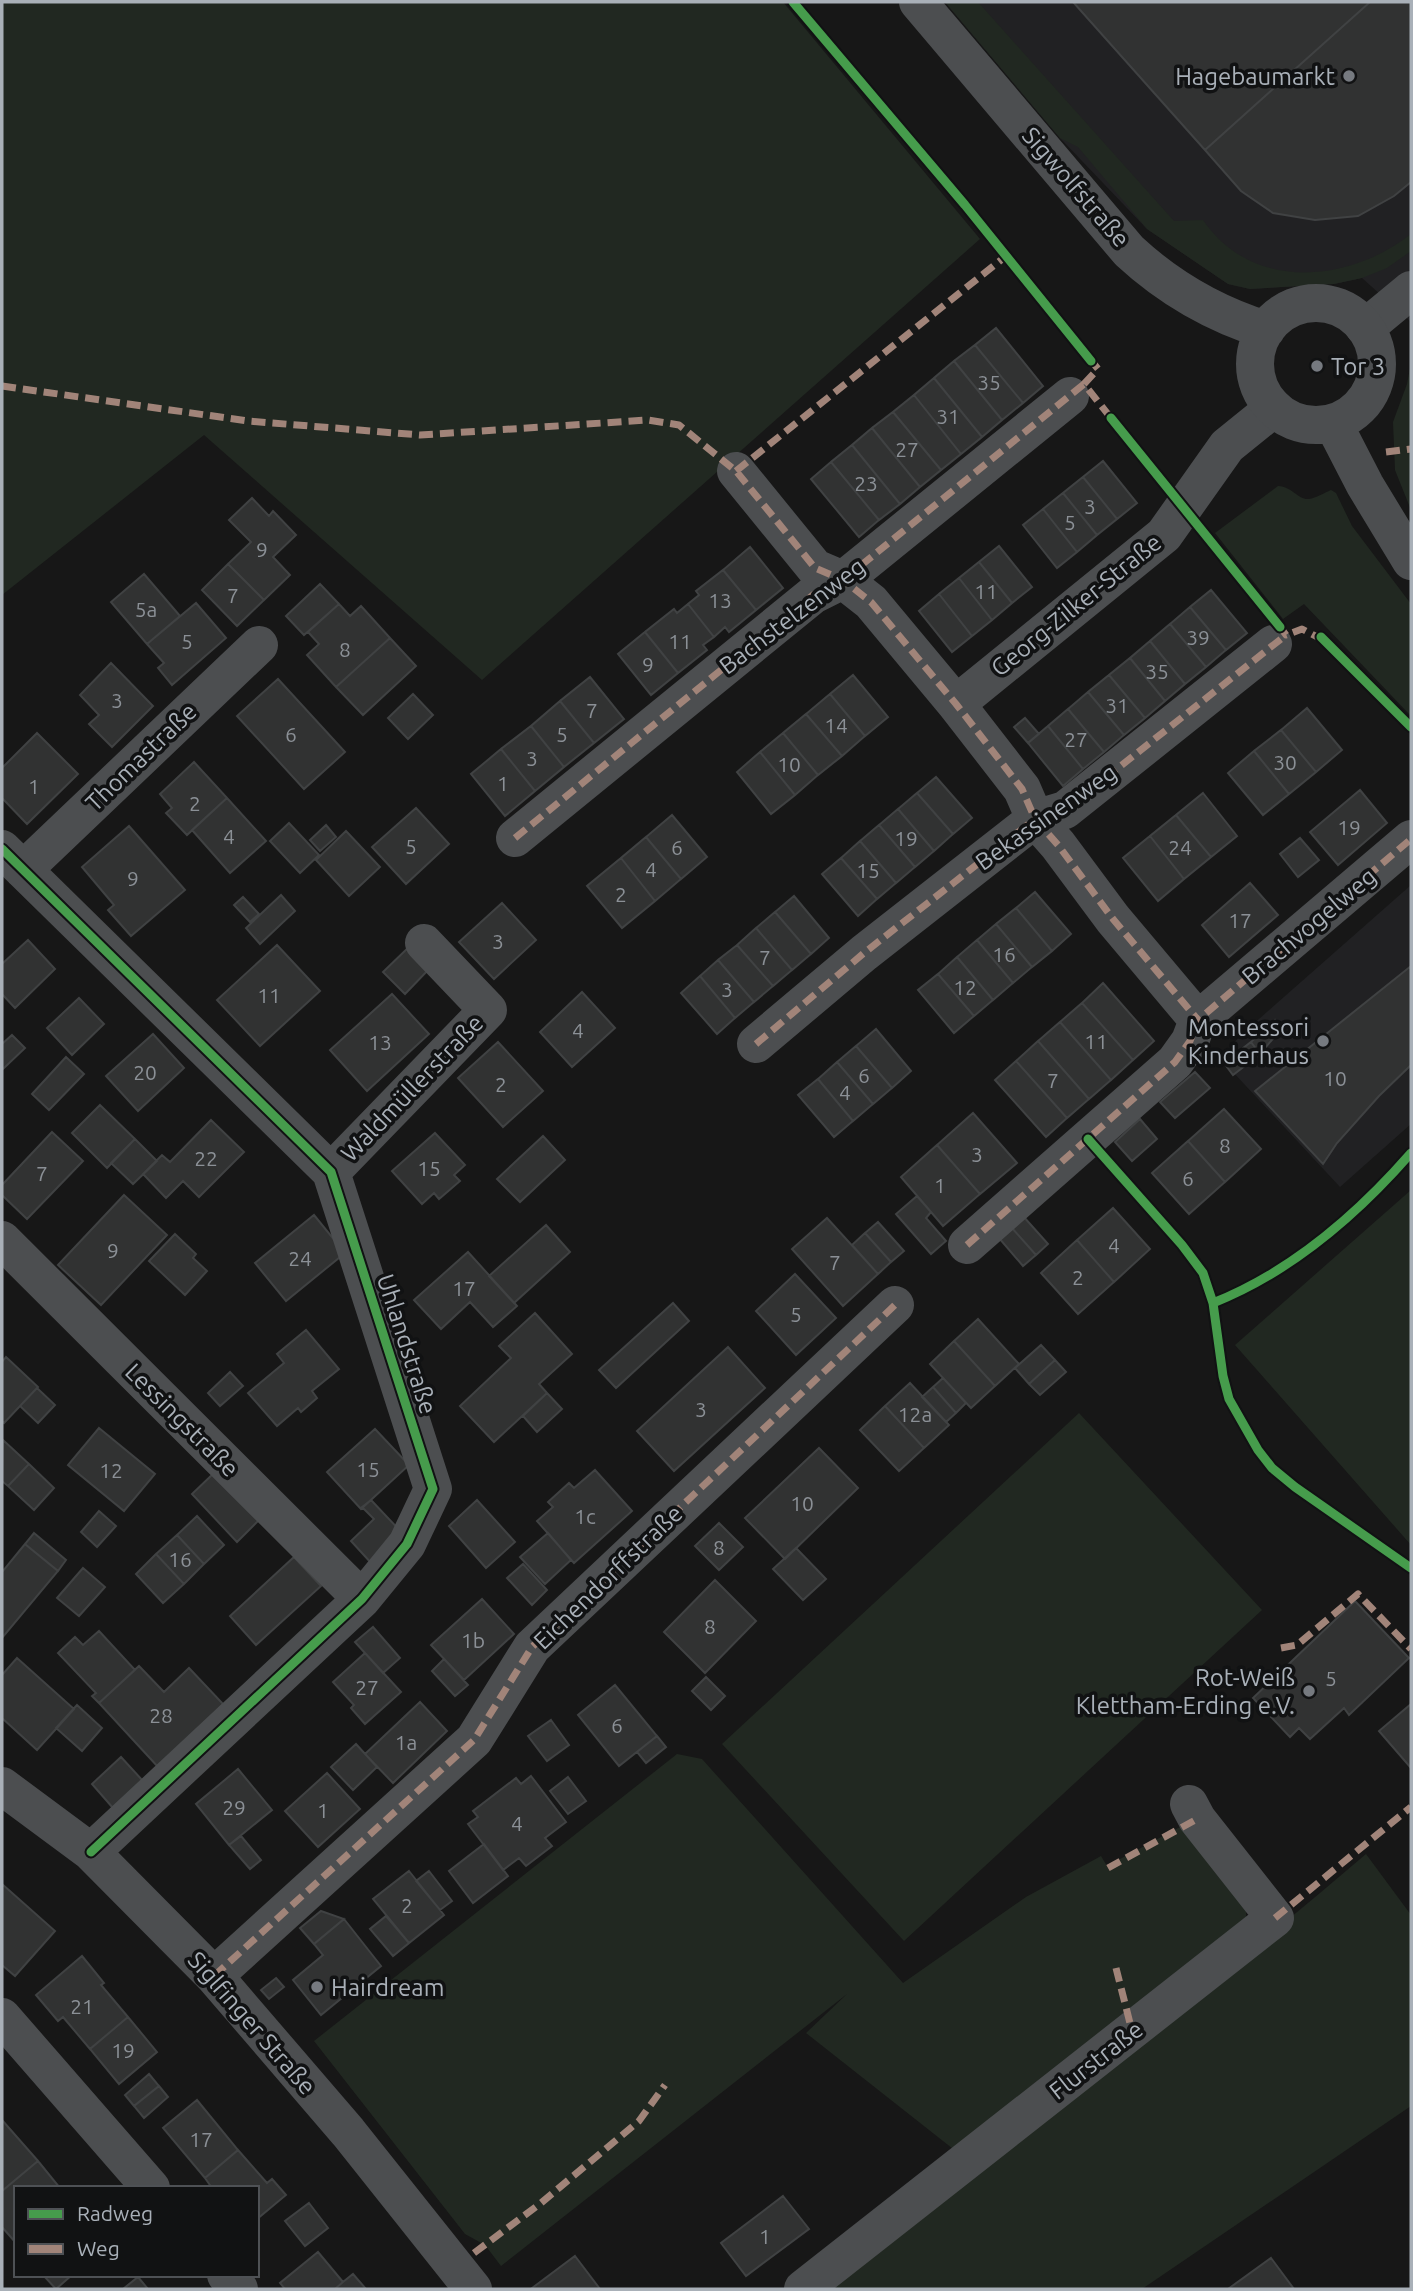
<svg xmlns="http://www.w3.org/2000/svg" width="1413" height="2291" viewBox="0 0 1413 2291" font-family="Ubuntu,sans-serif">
  <rect width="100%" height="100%" fill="#171717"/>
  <!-- built -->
  <path fill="#212123" d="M945,2H1411V322L1362,278L1334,284L1250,289L1228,284L1147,229L1060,138Z
    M1411,885V1124L1340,1187L1219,1057L1251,1026Z"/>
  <!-- green -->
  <path fill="#212821" d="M2,2H783L980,239L482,680L204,435L2,595Z
    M945,2H978L1174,221L1203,220C1252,292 1349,283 1411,234V251L1387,268L1362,278L1334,284L1250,289L1228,284L1147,229L1078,147L1060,138Z
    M1411,363V510L1395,470L1393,422L1407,384Z
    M1278,486C1293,487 1298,500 1309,499C1316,498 1324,493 1331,490L1336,493L1352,526L1411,604V716L1304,604L1283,619L1215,533Z
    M1411,1190V1545L1235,1345Z
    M1079,1413L1262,1610L904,1941L722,1744Z
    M677,1754L702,1759L903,1983L1026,1897L1101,1856L1107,1866L1180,1827L1246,1907V1920L962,2156L806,2033L847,1994L501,2266L485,2245L465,2234L314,2041Z
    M1366,1854L1411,1915V2106L1142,2289H818C1002,2146 1189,2006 1366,1854Z"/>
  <!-- building -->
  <path fill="#313232" stroke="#404243" stroke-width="2" d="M1073,2H1370L1205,150Z
    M1370,2H1411V182L1394,196L1358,216L1315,220L1273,213L1241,191L1205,150Z
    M996,328L1043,386L1023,403L975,345Z
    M975,345L1023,403L1002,420L954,361Z
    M954,361L1002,420L982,437L934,378Z
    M934,378L982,437L961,454L914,395Z
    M914,395L961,454L941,470L893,412Z
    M893,412L941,470L920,487L872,428Z
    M872,428L920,487L900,504L852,445Z
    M852,445L900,504L879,520L831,462Z
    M1103,461L1137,503L1117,519L1083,477Z
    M831,462L879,520L859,537L811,479Z
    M1083,477L1117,519L1097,535L1063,493Z
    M1063,493L1097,535L1077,552L1043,509Z
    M252,498L269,516L273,511L296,535L273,557L290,575L264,600L228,564L251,542L229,520Z
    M1043,509L1077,552L1057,568L1023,525Z
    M999,546L1032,587L1012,603L979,562Z
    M750,547L783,588L756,610L723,570Z
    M979,562L1012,603L992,620L959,578Z
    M228,564L264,600L237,626L202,590Z
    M723,570L756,610L729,632L725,627L714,637L688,604L699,595L696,591Z
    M144,574L180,616L147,644L111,602Z
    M959,578L992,620L972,636L939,594Z
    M320,584L339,604L304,635L286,616Z
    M1211,590L1247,633L1226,650L1190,607Z
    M939,594L972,636L952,652L919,611Z
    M196,603L226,638L172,685L158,668L164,663L147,644Z
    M339,604L350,616L361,606L390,638L336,687L307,655L319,644L308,632Z
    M688,604L714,637L703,645L707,650L678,673L645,632L674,609L677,613Z
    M1190,607L1226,650L1206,667L1170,624Z
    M1170,624L1206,667L1185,684L1150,641Z
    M645,632L678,673L651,695L618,654Z
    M390,638L416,666L363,715L336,687Z
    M1150,641L1185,684L1165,701L1130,658Z
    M1130,658L1165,701L1145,718L1109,675Z
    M111,663L153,706L112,747L89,724L99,715L80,695Z
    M853,675L888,717L865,736L830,694Z
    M1109,675L1145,718L1124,735L1088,692Z
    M590,677L624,719L594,743L560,701Z
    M278,679L345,752L304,789L237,716Z
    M1088,692L1124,735L1104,752L1068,709Z
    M413,694L433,715L408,739L388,718Z
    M830,694L865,736L842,756L806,714Z
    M560,701L594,743L564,767L531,726Z
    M1307,708L1342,750L1316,772L1281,730Z
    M1068,709L1104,752L1083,769L1048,726Z
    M806,714L842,756L818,775L783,733Z
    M1025,718L1039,734L1028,743L1014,727Z
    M531,726L564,767L535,791L501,749Z
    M1048,726L1083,769L1063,786L1028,743Z
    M1281,730L1316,772L1289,794L1254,751Z
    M37,733L78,774L27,824L2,798V768Z
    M783,733L818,775L795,795L760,752Z
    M501,749L535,791L505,816L471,774Z
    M1254,751L1289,794L1263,815L1228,773Z
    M760,752L795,795L771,814L737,772Z
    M194,762L227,798L187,835L166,813L172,808L160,794Z
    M936,777L972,818L953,834L917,793Z
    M1360,790L1387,823L1338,865L1310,832Z
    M917,793L953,834L934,851L898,809Z
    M1203,793L1237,836L1211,857L1176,815Z
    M227,798L266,841L230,873L192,830Z
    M416,808L449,844L406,884L372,847Z
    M898,809L934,851L915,867L879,825Z
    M672,815L707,857L681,879L646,837Z
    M1176,815L1211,857L1184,879L1150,836Z
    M289,823L319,855L300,873L270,841Z
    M326,825L336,837L320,851L310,840Z
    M879,825L915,867L896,883L860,841Z
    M129,826L185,890L131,936L108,910L114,905L82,867Z
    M346,831L380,867L349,896L316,860Z
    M1150,836L1184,879L1158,901L1123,858Z
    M646,837L681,879L655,901L621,858Z
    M1300,838L1319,860L1298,877L1280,854Z
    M860,841L896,883L877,899L841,858Z
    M621,858L655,901L622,928L587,886Z
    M841,858L877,899L858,916L822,874Z
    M1250,883L1278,915L1229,957L1202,925Z
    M1035,892L1071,934L1052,951L1016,908Z
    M281,895L295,911L260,944L246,928Z
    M794,896L829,938L811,954L775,912Z
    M243,897L259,914L250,922L234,905Z
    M502,903L536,940L494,979L459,942Z
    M1016,908L1052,951L1032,967L996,924Z
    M775,912L811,954L792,970L756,928Z
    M996,924L1032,967L1013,983L977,940Z
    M756,928L792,970L773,986L737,945Z
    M28,940L55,969L15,1008L2,994V964Z
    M977,940L1013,983L993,1000L957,957Z
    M277,945L320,991L260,1046L217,1000Z
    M411,945L432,966L405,994L383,972Z
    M737,945L773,986L754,1002L718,960Z
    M957,957L993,1000L974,1016L938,974Z
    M718,960L754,1002L735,1018L700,976Z
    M1411,966V1065L1379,1096L1337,1143L1323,1164L1255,1091Z
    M938,974L974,1016L954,1033L918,990Z
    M700,976L735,1018L717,1034L681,993Z
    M1103,983L1154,1041L1133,1060L1082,1003Z
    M582,992L615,1028L572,1067L540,1032Z
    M392,994L429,1034L367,1091L330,1050Z
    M79,998L104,1024L72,1055L47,1028Z
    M1082,1003L1133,1060L1111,1080L1060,1022Z
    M1275,1020L1282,1028L1260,1054L1251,1042Z
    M1060,1022L1111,1080L1089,1099L1038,1041Z
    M876,1029L911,1071L892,1088L856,1046Z
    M153,1034L184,1068L138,1111L106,1076Z
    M12,1035L25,1048L2,1070V1044Z
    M1038,1041L1089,1099L1067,1118L1016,1061Z
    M498,1042L543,1091L503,1127L458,1078Z
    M1251,1042L1260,1054L1233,1075L1224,1063Z
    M856,1046L892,1088L873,1104L837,1062Z
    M66,1057L84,1074L49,1110L32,1094Z
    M1016,1061L1067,1118L1046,1137L995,1080Z
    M837,1062L873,1104L853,1121L818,1079Z
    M1195,1072L1210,1088L1175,1118L1160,1102Z
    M818,1079L853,1121L834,1137L798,1095Z
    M100,1105L135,1139L107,1168L72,1133Z
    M1224,1109L1261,1149L1225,1182L1188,1141Z
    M973,1113L1017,1163L980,1194L937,1145Z
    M1140,1119L1157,1139L1132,1161L1115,1142Z
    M211,1120L244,1152L199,1197L183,1181L166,1198L143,1174L162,1155L170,1162Z
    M52,1132L83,1161L27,1219L2,1195V1185Z
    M435,1133L465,1165L454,1175L460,1181L439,1199L434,1193L422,1204L392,1171Z
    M543,1136L565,1160L520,1202L497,1179Z
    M135,1139L157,1161L133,1184L111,1163Z
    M1188,1141L1225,1182L1189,1214L1152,1173Z
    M937,1145L980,1194L943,1226L901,1177Z
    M124,1195L167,1235L101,1305L58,1265Z
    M917,1196L931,1212L926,1218L946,1241L931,1254L896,1214Z
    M1113,1208L1150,1249L1114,1282L1077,1240Z
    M314,1215L345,1253L286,1301L255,1263Z
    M1023,1216L1048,1244L1036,1255L1011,1227Z
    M827,1218L878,1274L843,1306L792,1249Z
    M878,1222L904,1251L891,1262L865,1233Z
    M546,1225L570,1252L514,1303L489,1276Z
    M1011,1227L1036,1255L1023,1266L999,1238Z
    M865,1233L891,1262L878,1274L852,1245Z
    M175,1234L196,1254L193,1258L207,1271L185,1295L149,1261Z
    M1077,1240L1114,1282L1078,1314L1041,1273Z
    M468,1252L517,1306L493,1327L470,1302L441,1329L414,1300Z
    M795,1274L836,1318L796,1355L756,1311Z
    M673,1303L689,1321L616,1388L599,1370Z
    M535,1313L572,1354L539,1384L547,1393L494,1442L460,1406L511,1358L499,1346Z
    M978,1319L1019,1364L995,1386L954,1341Z
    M306,1330L339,1369L312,1391L317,1398L301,1412L298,1408L277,1426L248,1393L284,1363L277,1354Z
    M954,1341L995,1386L971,1408L930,1364Z
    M1041,1345L1055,1360L1029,1384L1015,1368Z
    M728,1347L765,1388L674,1471L637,1431Z
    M6,1357L38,1387L4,1423L2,1421V1362Z
    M1055,1360L1066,1372L1040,1395L1029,1384Z
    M230,1372L243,1386L220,1406L208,1393Z
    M943,1378L966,1403L956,1413L933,1387Z
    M910,1383L949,1425L924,1448L885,1406Z
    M933,1387L956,1413L946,1422L922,1397Z
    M37,1388L55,1405L38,1423L20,1406Z
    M547,1393L562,1409L537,1432L523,1416Z
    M885,1406L924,1448L899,1471L860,1430Z
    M99,1428L155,1474L124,1511L68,1465Z
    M375,1429L409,1465L361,1509L327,1472Z
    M3,1440L29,1464L8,1486L2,1481Z
    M819,1448L858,1488L785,1559L745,1518Z
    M29,1464L54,1488L34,1510L8,1486Z
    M595,1470L632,1511L574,1563L537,1521L553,1507L548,1502L569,1483L574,1488Z
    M214,1473L259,1520L237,1542L192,1494Z
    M371,1500L405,1536L373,1565L351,1541L374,1519L362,1507Z
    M477,1500L515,1542L486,1568L449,1526Z
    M99,1511L116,1526L97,1547L81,1532Z
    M197,1516L224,1545L204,1564L177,1535Z
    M719,1523L743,1547L719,1570L695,1546Z
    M34,1533L66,1560L58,1571L25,1544Z
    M548,1533L571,1560L545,1584L520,1557Z
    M177,1535L204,1564L184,1584L156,1554Z
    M25,1544L58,1571L2,1638V1572Z
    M796,1548L826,1579L803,1600L773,1569Z
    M156,1554L184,1584L163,1603L136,1574Z
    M294,1557L321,1586L256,1645L230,1616Z
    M523,1564L547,1590L532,1605L507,1578Z
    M83,1568L105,1587L79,1616L57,1598Z
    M715,1580L756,1621L705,1673L664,1632Z
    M482,1599L514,1634L464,1680L431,1645Z
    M1355,1601L1409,1658L1349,1715L1344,1708L1310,1739L1299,1728L1290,1737L1253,1698Z
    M373,1627L400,1658L383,1673L355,1642Z
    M99,1631L135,1670L99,1703L92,1696L96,1693L58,1653L75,1637L83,1645Z
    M365,1653L401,1692L365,1724L351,1708L354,1705L333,1682Z
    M17,1658L74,1709L37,1750L2,1718V1675Z
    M444,1659L468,1685L455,1696L432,1671Z
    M139,1666L164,1692L189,1668L223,1704L159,1768L99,1703Z
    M706,1677L725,1696L711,1710L692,1691Z
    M615,1685L657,1736L619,1766L578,1715Z
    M420,1702L447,1731L393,1783L365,1754Z
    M1411,1704V1768L1379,1731Z
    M77,1705L102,1728L82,1751L56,1728Z
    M551,1720L569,1745L547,1761L528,1736Z
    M657,1736L666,1747L646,1763L637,1752Z
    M356,1744L377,1767L353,1790L331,1767Z
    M121,1757L143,1781L113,1808L92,1784Z
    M238,1769L272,1810L229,1845L196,1804Z
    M327,1773L360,1809L318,1847L285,1811Z
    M531,1776L566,1822L545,1838L552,1846L526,1866L519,1858L503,1870L468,1824L478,1817L473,1811L516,1778L521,1784Z
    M568,1777L586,1801L568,1814L550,1791Z
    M241,1836L261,1860L250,1869L229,1845Z
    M484,1844L508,1876L473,1903L449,1871Z
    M409,1871L444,1915L409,1943L373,1899Z
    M429,1871L452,1901L440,1910L416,1881Z
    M2,1884L55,1931L15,1976L2,1965Z
    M321,1911L344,1919L314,1944L300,1928Z
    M386,1916L409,1943L393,1956L370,1929Z
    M344,1919L381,1966L321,2015L293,1980L323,1955L314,1944Z
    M82,1956L104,1983L101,1985L128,2017L90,2049L63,2017L58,2021L36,1995Z
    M276,1978L284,1987L269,1999L261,1990Z
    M128,2017L157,2052L119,2084L90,2049Z
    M149,2074L159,2086L134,2106L125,2095Z
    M159,2086L168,2097L144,2118L134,2106Z
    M197,2100L238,2150L205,2178L163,2128Z
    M2,2120L38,2161L2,2191Z
    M238,2150L267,2183L272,2179L286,2195L257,2219V2188H212L205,2178Z
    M38,2161L60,2188H16V2243L2,2227V2191Z
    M783,2196L809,2229L746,2276L721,2243Z
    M309,2203L328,2228L305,2246L285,2221Z
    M318,2252L343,2282L335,2289H285L280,2283Z
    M575,2256L600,2289H533L532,2288Z
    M1271,2258L1294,2289H1228Z
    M353,2274L366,2289H335L343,2282Z
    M43,2275H72L56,2289Z
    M138,2277L148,2289H123Z"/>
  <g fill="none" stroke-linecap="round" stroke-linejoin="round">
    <!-- minor -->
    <path stroke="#4c4e50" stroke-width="38" d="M1365,328L1411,290
      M736,471L815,568L843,580L871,602L956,704L1022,789L1035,819L1058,845L1113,919L1198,1020
      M956,704L1164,535L1227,446L1274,408
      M515,838L813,595L843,580L1070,396
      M2,849L331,1172L433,1489L407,1544L362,1599L91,1852
      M23,870L259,645
      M756,1044L864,953L1035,819L1065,810L1273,644
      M331,1172L488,1010L424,943
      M2,1240L362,1599
      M967,1245L1175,1062L1190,1041L1198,1020L1411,839
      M2,1786L91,1852L214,1976L348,2132L473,2289
      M214,1976L474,1740L532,1647L895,1305
      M2,2017L151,2188
      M226,2275L239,2289
      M803,2289L1275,1918L1197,1819L1189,1804"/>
    <!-- tertiary -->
    <path stroke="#4c4e50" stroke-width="38" d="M918,2L1129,251C1169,288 1214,314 1266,330
      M1255 364a61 61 0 1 1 122 0a61 61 0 1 1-122 0Z
      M1333,423L1365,485L1411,561"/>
    <!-- quiet -->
    <path stroke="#a18479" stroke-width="7" stroke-dasharray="14 7" stroke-linecap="butt" d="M1089,358L1098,369L1084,384L1115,423
      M2,386L248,421L420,435L648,420L679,425L736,471L815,568L843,580L871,602L956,704L1022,789L1035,819L1058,845L1113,919L1198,1020
      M1386,452L1411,449
      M736,471L1006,256
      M1278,624L1286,635L1302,629L1325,641
      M515,838L813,595L843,580L1084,384
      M756,1044L864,953L1035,819L1065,810L1286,635
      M967,1245L1175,1062L1190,1041L1198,1020L1411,839
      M1281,1648L1297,1645L1358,1594L1411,1649
      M1108,1868L1197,1819
      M1275,1918L1411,1807
      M1116,1968L1132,2031
      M214,1976L474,1740L532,1647L895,1305
      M474,2253L541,2203L639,2121L665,2085"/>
    <!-- cycleway casing -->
    <g stroke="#111213" stroke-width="13">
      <path id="cycleway" d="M793,2L965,205L1091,361
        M1111,418L1280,627
        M1321,637L1411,727
        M2,849L331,1172L433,1489L407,1544L362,1599L91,1852
        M1088,1139L1182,1245L1203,1273L1213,1303L1223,1376L1229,1399L1258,1450L1272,1468L1295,1487L1411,1568
        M1213,1303C1291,1272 1356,1216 1411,1153"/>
    </g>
    <!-- cycleway -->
    <use href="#cycleway" stroke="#469c4c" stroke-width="9"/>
  </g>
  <!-- markers -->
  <g fill="#767a80" stroke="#111213" stroke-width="2.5">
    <circle cx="1349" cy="76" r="7"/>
    <circle cx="1317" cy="366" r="7"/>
    <circle cx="1323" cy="1041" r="7"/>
    <circle cx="1309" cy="1691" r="7"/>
    <circle cx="317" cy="1987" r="7"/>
  </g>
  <g text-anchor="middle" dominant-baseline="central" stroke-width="7" stroke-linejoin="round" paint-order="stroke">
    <!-- number labels -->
    <g font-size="21" fill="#8b9096">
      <text x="989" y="382">35</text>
      <text x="948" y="416">31</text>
      <text x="907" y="449">27</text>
      <text x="866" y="483">23</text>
      <text x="1090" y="506">3</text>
      <text x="1070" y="522">5</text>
      <text x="262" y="549">9</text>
      <text x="986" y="591">11</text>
      <text x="233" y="595">7</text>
      <text x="720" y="600">13</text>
      <text x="146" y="609">5a</text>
      <text x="1198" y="637">39</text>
      <text x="187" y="641">5</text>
      <text x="680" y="641">11</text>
      <text x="345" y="649">8</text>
      <text x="648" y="664">9</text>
      <text x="1157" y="671">35</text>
      <text x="117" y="700">3</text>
      <text x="1117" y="705">31</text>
      <text x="592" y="710">7</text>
      <text x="836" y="725">14</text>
      <text x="291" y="734">6</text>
      <text x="562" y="734">5</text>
      <text x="1076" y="739">27</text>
      <text x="532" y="758">3</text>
      <text x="1285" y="762">30</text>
      <text x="789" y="764">10</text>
      <text x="503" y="783">1</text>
      <text x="34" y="786">1</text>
      <text x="195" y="803">2</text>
      <text x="1349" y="827">19</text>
      <text x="229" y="836">4</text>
      <text x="906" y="838">19</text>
      <text x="411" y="846">5</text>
      <text x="677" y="847">6</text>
      <text x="1180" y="847">24</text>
      <text x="651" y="869">4</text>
      <text x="868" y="870">15</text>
      <text x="133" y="878">9</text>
      <text x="621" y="894">2</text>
      <text x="1240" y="920">17</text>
      <text x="498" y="941">3</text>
      <text x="1004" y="954">16</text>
      <text x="765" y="957">7</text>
      <text x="965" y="987">12</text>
      <text x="727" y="989">3</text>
      <text x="269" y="995">11</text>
      <text x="578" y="1030">4</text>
      <text x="1096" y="1041">11</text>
      <text x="380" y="1042">13</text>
      <text x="145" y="1072">20</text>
      <text x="864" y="1075">6</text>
      <text x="1335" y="1078">10</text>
      <text x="1053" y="1080">7</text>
      <text x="501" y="1084">2</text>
      <text x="845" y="1092">4</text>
      <text x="1225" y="1145">8</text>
      <text x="977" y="1154">3</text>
      <text x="206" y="1158">22</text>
      <text x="429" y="1168">15</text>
      <text x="42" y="1173">7</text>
      <text x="1188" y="1178">6</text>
      <text x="940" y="1185">1</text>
      <text x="1114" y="1245">4</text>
      <text x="113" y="1250">9</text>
      <text x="300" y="1258">24</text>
      <text x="835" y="1262">7</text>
      <text x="1078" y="1277">2</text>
      <text x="464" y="1288">17</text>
      <text x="796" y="1314">5</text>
      <text x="701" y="1409">3</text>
      <text x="915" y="1414">12a</text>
      <text x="368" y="1469">15</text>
      <text x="111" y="1470">12</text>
      <text x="802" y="1503">10</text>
      <text x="585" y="1516">1c</text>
      <text x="719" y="1547">8</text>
      <text x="180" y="1559">16</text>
      <text x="710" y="1626">8</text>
      <text x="473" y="1640">1b</text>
      <text x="1331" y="1678">5</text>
      <text x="367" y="1687">27</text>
      <text x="161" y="1715">28</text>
      <text x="617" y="1725">6</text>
      <text x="406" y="1742">1a</text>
      <text x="234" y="1807">29</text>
      <text x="323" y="1810">1</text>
      <text x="517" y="1823">4</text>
      <text x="407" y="1905">2</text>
      <text x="82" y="2006">21</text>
      <text x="123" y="2050">19</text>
      <text x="201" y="2139">17</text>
      <text x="765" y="2236">1</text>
    </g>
    <!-- poi labels -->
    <g font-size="24" fill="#a9b0b8" stroke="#111213" text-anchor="end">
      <text x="1335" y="76">Hagebaumarkt</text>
      <text x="1331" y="366" text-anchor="start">Tor 3</text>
      <text x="1309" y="1027">Montessori<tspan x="1309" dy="28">Kinderhaus</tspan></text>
      <text x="1295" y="1677">Rot-Weiß<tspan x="1295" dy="28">Klettham-Erding e.V.</tspan></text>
      <text x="331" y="1987" text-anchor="start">Hairdream</text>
    </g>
    <!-- street labels -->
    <g font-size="24" fill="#a9b0b8" stroke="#111213">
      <text transform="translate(1076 187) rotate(49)">Sigwolfstraße</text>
      <text transform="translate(1076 605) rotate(-39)">Georg-Zilker-Straße</text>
      <text transform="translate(792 616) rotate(-37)">Bachstelzenweg</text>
      <text transform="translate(141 757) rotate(-44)">Thomastraße</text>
      <text transform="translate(1046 817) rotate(-35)">Bekassinenweg</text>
      <text transform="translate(1309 926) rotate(-40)">Brachvogelweg</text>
      <text transform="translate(412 1088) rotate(-46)">Waldmüllerstraße</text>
      <text transform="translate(407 1344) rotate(72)">Uhlandstraße</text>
      <text transform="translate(182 1420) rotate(45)">Lessingstraße</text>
      <text transform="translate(608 1577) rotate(-44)">Eichendorffstraße</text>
      <text transform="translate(252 2023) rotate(49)">Siglfinger Straße</text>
      <text transform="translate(1096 2060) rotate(-38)">Flurstraße</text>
    </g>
  </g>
  <!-- border -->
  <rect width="1413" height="2291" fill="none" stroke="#a9b0b8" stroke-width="7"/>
  <!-- legend -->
  <rect x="14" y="2186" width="245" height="91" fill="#111213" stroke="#4e5155" stroke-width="2"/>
  <rect x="28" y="2209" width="35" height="10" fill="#469c4c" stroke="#4e5155" stroke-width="2"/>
  <text x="77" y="2221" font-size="21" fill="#a9b0b8">Radweg</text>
  <rect x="28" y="2244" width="35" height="10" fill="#a18479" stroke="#4e5155" stroke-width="2"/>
  <text x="77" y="2256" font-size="21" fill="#a9b0b8">Weg</text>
</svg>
